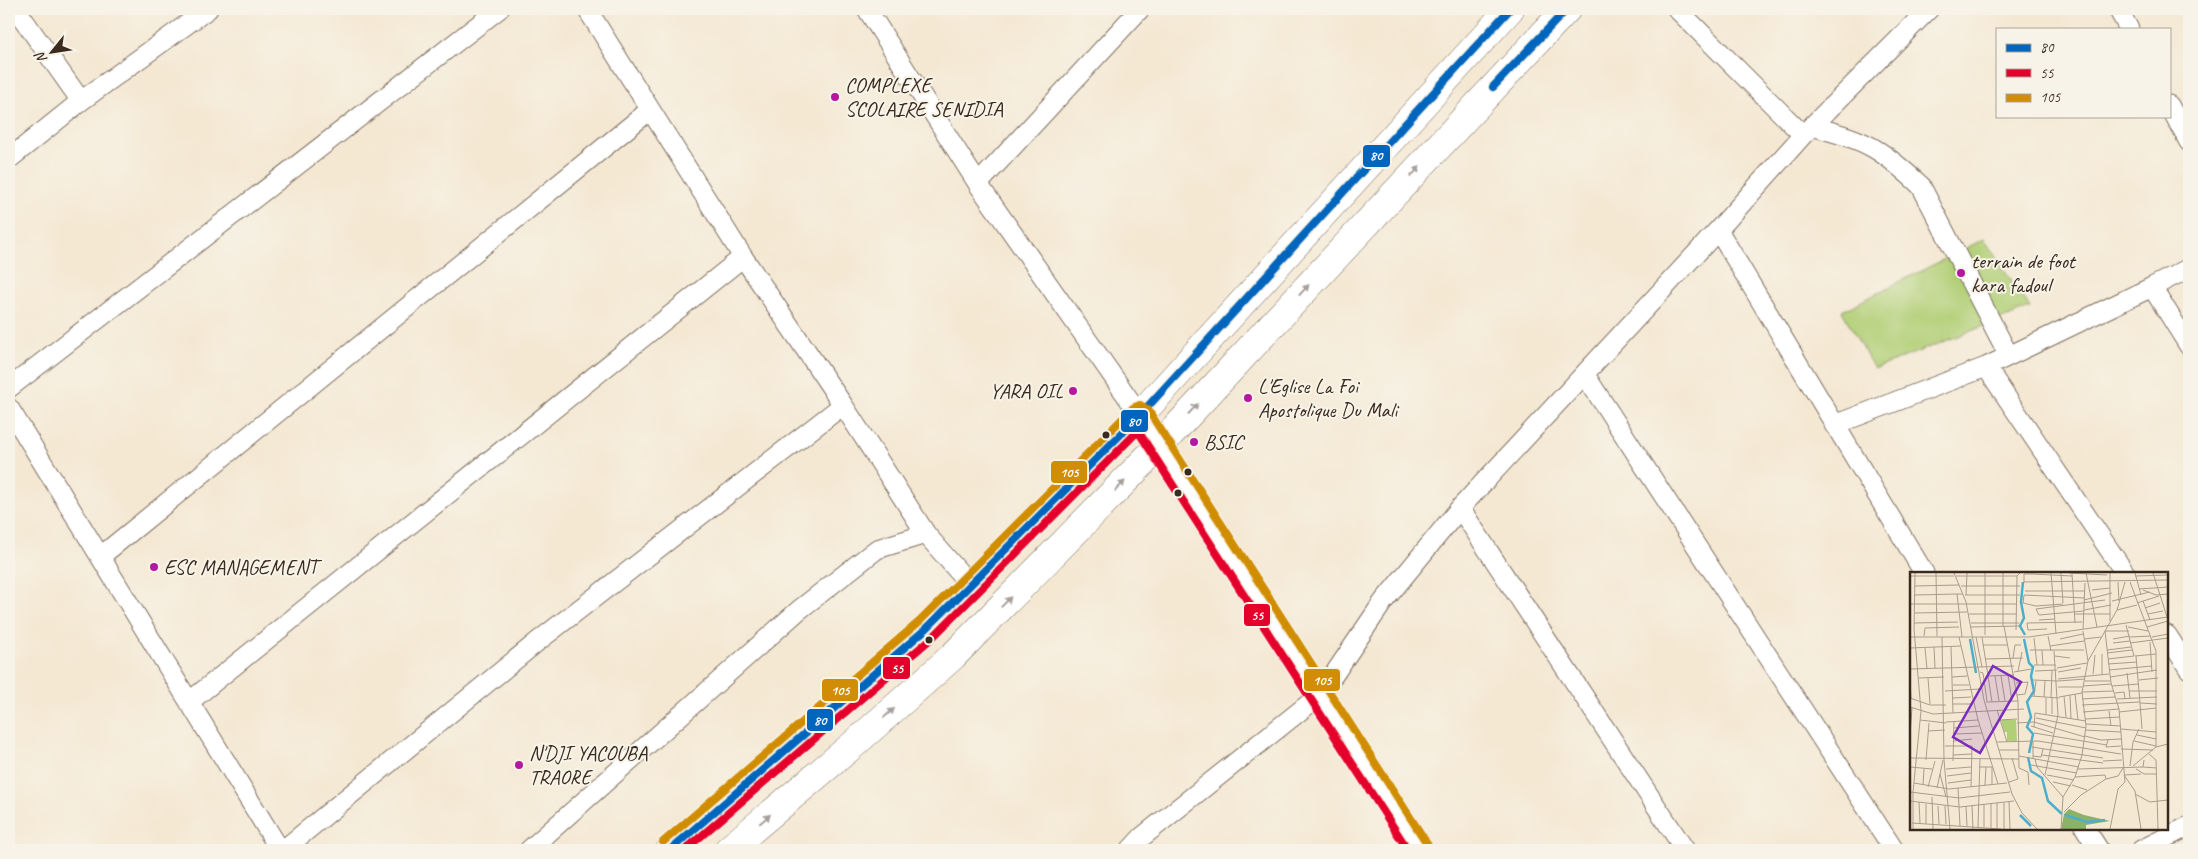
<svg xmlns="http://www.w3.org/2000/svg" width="2198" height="859" viewBox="0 0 2198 859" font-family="Caveat,sans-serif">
  <rect width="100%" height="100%" fill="#f7f3e8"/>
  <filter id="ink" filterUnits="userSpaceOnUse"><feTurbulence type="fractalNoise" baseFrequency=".02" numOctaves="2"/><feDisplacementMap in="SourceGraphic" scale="10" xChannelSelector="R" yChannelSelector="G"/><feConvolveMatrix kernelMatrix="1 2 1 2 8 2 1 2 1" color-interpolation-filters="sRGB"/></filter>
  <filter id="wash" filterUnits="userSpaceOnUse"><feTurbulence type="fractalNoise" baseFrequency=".0096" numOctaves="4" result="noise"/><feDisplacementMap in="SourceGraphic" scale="20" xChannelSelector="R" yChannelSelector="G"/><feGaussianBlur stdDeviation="1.12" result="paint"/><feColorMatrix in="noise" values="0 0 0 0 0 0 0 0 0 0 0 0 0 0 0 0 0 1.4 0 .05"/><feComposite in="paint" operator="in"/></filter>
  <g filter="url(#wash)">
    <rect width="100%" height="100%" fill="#f4e8d3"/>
    <!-- pitch -->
    <path fill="#b1cf76" stroke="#767c4a" d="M1984,239L2030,308L1874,369L1842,311Z"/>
  </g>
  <g filter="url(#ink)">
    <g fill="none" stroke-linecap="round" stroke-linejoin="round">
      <!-- minor casing -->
      <g stroke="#7c6c5d" stroke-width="21">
        <path id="minor" d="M16,9L81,101
          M587,9L743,257L843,405L926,534L970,585
          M867,9L978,184L1140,415
          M1677,9L1803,135
          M2118,9L2129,29
          M2169,105L2189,142
          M1812,126C1833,132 1857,138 1875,149C1892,159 1907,173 1921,186L2009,356
          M9,159L81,101L208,9
          M978,184L1140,9
          M1718,230L1924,573
          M2189,268L2152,287L2189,346
          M1986,367L2125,573
          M1585,375L1894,850
          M9,388L499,9
          M9,408L280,850
          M1834,425L1986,367L2152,287
          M101,556L650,110
          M2167,635L2189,669
          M189,702L743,257
          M2085,828L2099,850
          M283,850L537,642L843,405
          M529,850L799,610L877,549L926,534
          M1130,850L1142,837L1320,695L1383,602L1460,508
          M1685,850L1460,508L1718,230L1803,135L1929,9
          M2141,850L2189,826"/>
      </g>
      <!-- tertiary casing -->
      <g stroke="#7c6c5d" stroke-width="26">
        <path id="tertiary" d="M1140,415L1420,850"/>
      </g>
      <!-- trunk casing -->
      <g stroke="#7c6c5d" stroke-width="29">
        <path id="trunk" d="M670,850L927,628L1140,415L1510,9
          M728,850L854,744L953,656L1160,445L1567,9"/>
      </g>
      <!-- minor -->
      <use href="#minor" stroke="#fff" stroke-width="19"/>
      <!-- tertiary -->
      <use href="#tertiary" stroke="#fff" stroke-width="24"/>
      <!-- trunk -->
      <use href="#trunk" stroke="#fff" stroke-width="28"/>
      <!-- bus-1 casing -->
      <g stroke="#f7f3e8" stroke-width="11">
        <path id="bus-1" d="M1493,87L1567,9
          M670,850L927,628L1140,415L1510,9"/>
      </g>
      <!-- bus-2 casing -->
      <g stroke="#f7f3e8" stroke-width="11">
        <path id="bus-2" d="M685,850L934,636L1138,431L1408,850"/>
      </g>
      <!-- bus-3 casing -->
      <g stroke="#f7f3e8" stroke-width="11">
        <path id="bus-3" d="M663,842L920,621L1133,408L1140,405L1148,410L1428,845"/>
      </g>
      <!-- bus-1 -->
      <use href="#bus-1" stroke="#0065bd" stroke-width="8"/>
      <!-- bus-2 -->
      <use href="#bus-2" stroke="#e4002b" stroke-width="8"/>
      <!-- bus-3 -->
      <use href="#bus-3" stroke="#d18d06" stroke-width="8"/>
    </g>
    <!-- one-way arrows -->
    <defs><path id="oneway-solid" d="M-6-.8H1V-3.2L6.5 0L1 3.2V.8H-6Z" transform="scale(1.25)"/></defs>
    <g fill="#a79f9a">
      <use href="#oneway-solid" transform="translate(1415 172) rotate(-47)"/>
      <use href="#oneway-solid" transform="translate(1304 290) rotate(-47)"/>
      <use href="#oneway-solid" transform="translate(1193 409) rotate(-47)"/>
      <use href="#oneway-solid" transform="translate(1120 486) rotate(-46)"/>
      <use href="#oneway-solid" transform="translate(1006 602) rotate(-46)"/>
      <use href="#oneway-solid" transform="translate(889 713) rotate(-41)"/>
      <use href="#oneway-solid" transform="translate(765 819) rotate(-40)"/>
    </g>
  </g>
  <!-- markers -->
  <g fill="#b5179e" stroke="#f7f3e8" stroke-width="2">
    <circle cx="835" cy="97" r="5"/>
    <circle cx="1961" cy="273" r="5"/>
    <circle cx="1073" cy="391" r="5"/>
    <circle cx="1248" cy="398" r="5"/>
    <circle cx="1194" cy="442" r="5"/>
    <circle cx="154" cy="567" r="5"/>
    <circle cx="519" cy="765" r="5"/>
  </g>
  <g fill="#3b2a1e" stroke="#f7f3e8" stroke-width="2">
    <circle cx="1106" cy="435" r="4.5"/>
    <circle cx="1188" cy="472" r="4.5"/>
    <circle cx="1178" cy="493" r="4.5"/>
    <circle cx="929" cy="640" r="4.5"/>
  </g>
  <g text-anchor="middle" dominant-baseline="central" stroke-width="4" stroke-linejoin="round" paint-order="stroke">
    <!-- poi labels -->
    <g font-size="21" fill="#3b2a1e" stroke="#f7f3e8" text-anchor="start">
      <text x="845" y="85">COMPLEXE<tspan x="845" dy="24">SCOLAIRE SENIDIA</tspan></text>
      <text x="1971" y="261">terrain de foot<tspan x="1971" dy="24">kara fadoul</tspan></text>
      <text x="1258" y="386">L'Eglise La Foi<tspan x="1258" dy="24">Apostolique Du Mali</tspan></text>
      <text x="1063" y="391" text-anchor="end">YARA OIL</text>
      <text x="1204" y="442">BSIC</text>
      <text x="164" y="567">ESC MANAGEMENT</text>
      <text x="529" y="753">N'DJI YACOUBA<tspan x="529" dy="24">TRAORE</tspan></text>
    </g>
  </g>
  <!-- overview -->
  <g transform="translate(1910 572)">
    <rect width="258" height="258" fill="#f4e8d3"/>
    <path d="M159,237L174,243L200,249L176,253V257H151L154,242Z" fill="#8cb267"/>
    <path d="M91,148H106L107,170L97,169V160H94Z" fill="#b1cf76"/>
    <path fill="none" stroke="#4daecc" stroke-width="2.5" d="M113,10L111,30L114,46L110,54L115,63M60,67L66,101M114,67L119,91L123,95L121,104L124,119L117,130L121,145L117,155L123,162L119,181M118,185L121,199L132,206L138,229L152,242M110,243L121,254M155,243L177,250L195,248"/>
    <path fill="none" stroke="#aa9c8b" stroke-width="1" d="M26,1L27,64M44,1L56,30L74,128L102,222L112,241L127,257M75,1V63M93,1V54M141,1L146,62M151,1L153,31M159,1L197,3M176,1L187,55M225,1L231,23M243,1L258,48M122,2H114V10L258,8M122,2L162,4M162,2L165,51M0,4H44M46,4H107M225,4L258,3M208,10L209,29M220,10L246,79V175M5,14L49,13M51,14H110M229,17L258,15M182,18L200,16M233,18L246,23L258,22M115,19H175M5,23L47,22M55,23H110M56,23L57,1M174,28L202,21M202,29L240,20M233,29L240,48M227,31L249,24M0,32H107M153,32L126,34L113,31L114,23L175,26M235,36L250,31M126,37L195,28M126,37L129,43L174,39M174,38L201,33M207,38L227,33M5,41L57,40M59,42H107M164,42H200M238,42L253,39M129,48L145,47M200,49V1M4,51L48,50M61,51H109M61,55L109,54M218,55L238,59M237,55L258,49M137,57L118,58L117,51L172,50M173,57L175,11M106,58L107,4L110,1M173,59L178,89M14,64L15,56L49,55M138,64L141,79M0,65H119L258,45M32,65L34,188L40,257M49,65L68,148M52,65L47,22H53M66,65L72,95M72,65L82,130M220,65L241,64M242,65L258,62M124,66L127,93M150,67L173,62M174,67L191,65M203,67L220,64M240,70L242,100M203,71L220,69M220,71L258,66M73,73H97M140,74L174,69M24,75L25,96M41,75L43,141M0,76L51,74M15,76L17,97M120,78H174M132,78L133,93M197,78L221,75M197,81L222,78M145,84L160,86M225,84L246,82M226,84L230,131L247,132M103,86L105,73H111M75,87L113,86M198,87L224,84L216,53M198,92L227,90M124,93H146M147,96L177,91M0,97L104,94M199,98L242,94M108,99L112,80M125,99L147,98M70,100L73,101L77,129M104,100L121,97M148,100L171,96M217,101L220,126M183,102L185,83M192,102V82M98,103L102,129M78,104L104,103M85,104L89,129M91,104L95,129M42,105L57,104M200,105L247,98M9,106L34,105M18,106L20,132M148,107L199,102M123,108L148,109M229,108L248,106M148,109L175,107M175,109H200M0,110L1,126M106,111L118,110L115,122L107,123M43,113H59M173,114L201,112M202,114L229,112M148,115H172M35,119L70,117M219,119H247M172,120L204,119M205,121L214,120L215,127M165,122L168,148M160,123L161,147M121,124L149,126M124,124L126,109M154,124L156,145M134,125L135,109M149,125L172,121M0,126L20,133H36M43,126L61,125M141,126L142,98M172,127L205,125M207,127L247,125M108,129L109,196L118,200L119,213M76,130L108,129L94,54M230,131L232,157M43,132H63M172,133L230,130M0,135L23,142L114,137M87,138L97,170M199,139L201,154M173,140L209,137M209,140L246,136M136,142V126M142,142V126M126,146L176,156M175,147L210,145M10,148L36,151M90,148L107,147M36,150L68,148L88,212M107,151L124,150L175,165M176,152L211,154M121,154L143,161M124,155L125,141L176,149M44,156L69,154M211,157L246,160M175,158L211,160M18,159L35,158M124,161L197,173M44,162L72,161M0,163L2,136M227,163L246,167M175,164L191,168L211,167M198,168L196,175L211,174M44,169L62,167M123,169V187M224,169L246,174M87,170L128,169L211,182M35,174H62L61,215M122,175L193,186M211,177L243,178M89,178H109M239,182L246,188L248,257M43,183L62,182M132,183L193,191M109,184L169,195M123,184L131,185L133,177M0,186L109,187M125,187L127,195L153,225M16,188L19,151M234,188L233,195L247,196M43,189L44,149M193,189L212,188M121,193L167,201M220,194L223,170L229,157M223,194L246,175L258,172M0,195L22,197M69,195H82V212M36,197L61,195M168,197L233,195M226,197L234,202H247M30,202L36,225M135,203L148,143L144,79M137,203L164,208M214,203L225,219L231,257M215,203L231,202M37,204L61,201M165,205L195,203L196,207M99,210L108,207L102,186M143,210L161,214M4,211L39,217L97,211M38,211L61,208M13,213L14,197M75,213L76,195M162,213L177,218M18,215L25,189M27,216L33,188M48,216L50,254M0,220L49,226L100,220M225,222L240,230L258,228M22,225L23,257M0,229L50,235L104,229M9,230L10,251M99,230L100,257M81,231V256M94,231V257M62,233L63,257M28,234L29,252M35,234L36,252M56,234L57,254M154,240L171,223L196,207L208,204L213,196M2,251L91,257M16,252V232M68,255L70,186M74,255V232M87,256V231M3,257V220L11,139L4,57L5,1M151,257L153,225L165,205L172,183L176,154L172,120L178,89L207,38L215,10M200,257L208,217L215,210L209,137L201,111L195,59H219"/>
    <path fill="#7b2cbf" fill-opacity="0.15" stroke="#7b2cbf" stroke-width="2.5" d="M83,94L111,110L70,181L43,165Z"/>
    <rect width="258" height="258" fill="none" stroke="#3b2a1e" stroke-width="2.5"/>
  </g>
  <g stroke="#f7f3e8" stroke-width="2">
    <rect x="1362" y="144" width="29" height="24" rx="5" fill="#0065bd"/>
    <rect x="1120" y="409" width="29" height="24" rx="5" fill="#0065bd"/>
    <rect x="1050" y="460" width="38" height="24" rx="5" fill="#d18d06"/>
    <rect x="1243" y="603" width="28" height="24" rx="5" fill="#e4002b"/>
    <rect x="882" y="656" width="29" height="24" rx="5" fill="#e4002b"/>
    <rect x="1303" y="668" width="38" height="24" rx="5" fill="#d18d06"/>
    <rect x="821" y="678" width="38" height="24" rx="5" fill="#d18d06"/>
    <rect x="806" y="708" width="28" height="24" rx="5" fill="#0065bd"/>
  </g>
  <g font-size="14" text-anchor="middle" font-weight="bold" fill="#fff">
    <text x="1376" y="160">80</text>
    <text x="1134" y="426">80</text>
    <text x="1069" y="477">105</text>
    <text x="1257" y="620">55</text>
    <text x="897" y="673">55</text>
    <text x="1322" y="685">105</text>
    <text x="840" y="695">105</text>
    <text x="820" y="725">80</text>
  </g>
  <!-- margin -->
  <rect width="2198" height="859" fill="none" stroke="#f7f3e8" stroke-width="30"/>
  <!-- legend -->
  <rect x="1996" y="28" width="175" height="90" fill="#f7f3e8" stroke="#aca397"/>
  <rect x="2006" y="44" width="25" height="8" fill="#0065bd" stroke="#aca397"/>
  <text x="2040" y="52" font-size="15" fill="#3b2a1e">80</text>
  <rect x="2006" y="69" width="25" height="8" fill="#e4002b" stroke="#aca397"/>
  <text x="2040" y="78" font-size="15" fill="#3b2a1e">55</text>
  <rect x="2006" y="94" width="25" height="8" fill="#d18d06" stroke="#aca397"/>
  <text x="2040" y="102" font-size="15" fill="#3b2a1e">105</text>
  <!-- north arrow -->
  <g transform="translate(52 52) rotate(240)" stroke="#f7f3e8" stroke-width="4" paint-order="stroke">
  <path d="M0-4L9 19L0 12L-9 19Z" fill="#3b2a1e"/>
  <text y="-8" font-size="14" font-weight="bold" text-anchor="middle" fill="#3b2a1e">N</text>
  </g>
</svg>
